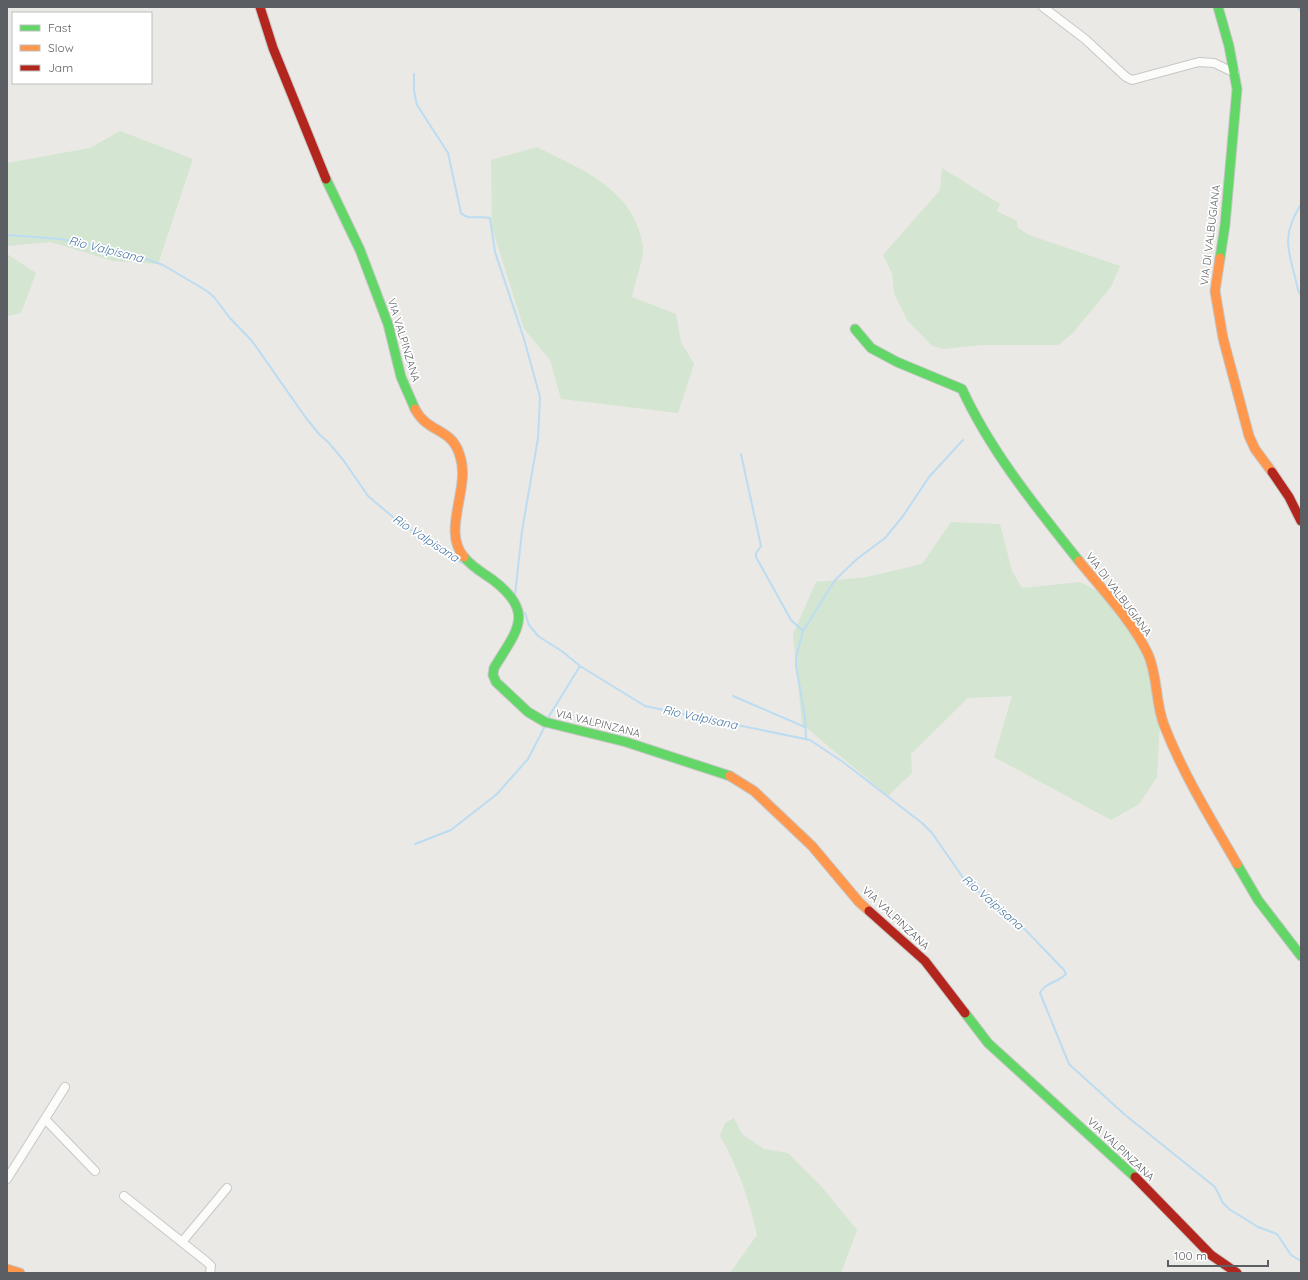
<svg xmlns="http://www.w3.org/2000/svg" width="1308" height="1280" viewBox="0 0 1308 1280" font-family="Quicksand,sans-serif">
  <rect width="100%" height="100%" fill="#eae9e5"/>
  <!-- green -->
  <path fill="#d4e5d1" d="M120,131L193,159L158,264L113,261L51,242L7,246V163L90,148Z
    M537,147C582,170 635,189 643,247C644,257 634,286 632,297L676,314L681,342L694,364L678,413L561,399L550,360L524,329L492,228L491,160Z
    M942,168L1000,204L997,211L1017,221L1018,228L1029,235L1120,266L1111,287L1072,334L1058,345H981L944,349L932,346L907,320L894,293L892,273L883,255L940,190Z
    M7,254L36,273L21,313L7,316Z
    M951,522L1000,524L1012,571L1022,588L1080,582L1111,598L1145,657L1160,720L1157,777L1139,804L1111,820L994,757L1012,696L968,698L911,754L912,773L888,796L802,724L793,634L816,582L867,577L922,564Z
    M734,1118L742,1134L764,1149L788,1153L820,1185L857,1230L841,1273H730L757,1235C749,1199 738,1167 720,1136L725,1123Z"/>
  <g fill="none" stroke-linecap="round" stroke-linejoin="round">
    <!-- stream -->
    <path stroke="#bcdcf1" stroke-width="2" d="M1297,7L1301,11
      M414,74V91L417,105L448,153L461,213C468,221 480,215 490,218L495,252L524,339L540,397L538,438L522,531L515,595
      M1301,204C1279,240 1290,252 1298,290L1301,296
      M7,235L61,239L124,251L163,265L207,291L214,297L229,317L252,341L306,418L319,434L329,443L344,461L368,496L400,523L462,563
      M741,454L761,546L756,553V557L791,620L803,631
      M525,613L529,625L538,636L563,652L580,666L645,706L810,740L843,762L922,823L932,833L964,879L1002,912L1014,918L1064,970L1066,974C1059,982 1044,983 1040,993L1069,1064L1124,1114L1215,1187L1223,1203L1229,1209L1258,1227L1277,1234L1291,1255L1301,1261
      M733,696L805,727
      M548,718L580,666
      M806,738L805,718L796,666V657L803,631L835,580L857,559L885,538L903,516L929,477L963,440
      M415,844L451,830L497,794L528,759L545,726"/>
    <!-- street casing -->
    <g stroke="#c7c7c7" stroke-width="10">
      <path id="street" d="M1043,7L1085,39L1126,77L1132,80L1199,62L1214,63L1235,73
        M45,1119L95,1171
        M7,1179L65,1087
        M124,1196L207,1262L211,1266L210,1273
        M182,1242L227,1188"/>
    </g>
    <!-- fast casing -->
    <g stroke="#c7c7c6" stroke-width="11">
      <path id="fast" d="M1218,7L1229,46L1237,89L1225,225L1220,258
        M326,179L360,250L388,324L401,377L415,409
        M855,329L871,348L897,362L962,389C991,452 1036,507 1079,561
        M464,557C472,567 483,573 493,580C536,613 517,630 494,668L493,675L496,682L528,712L545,722L626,742L730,776
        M1237,864L1258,900L1301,956
        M965,1013L988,1043L1135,1177"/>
    </g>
    <!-- slow casing -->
    <g stroke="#c7c7c6" stroke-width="11">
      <path id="slow" d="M1220,258L1215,291L1223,338L1249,436L1255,449L1272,472
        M415,409C428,434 452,427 460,456C471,489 441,530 464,557
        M1079,561C1101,588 1133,622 1148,654C1158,676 1155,702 1164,725C1183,774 1211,819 1237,864
        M730,776L754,791L812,846L859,902L869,911
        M7,1269L20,1273"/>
    </g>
    <!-- jam casing -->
    <g stroke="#c7c7c6" stroke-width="11">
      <path id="jam" d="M260,7L273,48L326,179
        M1272,472L1289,497L1301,521
        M869,911L925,961L965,1013
        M1135,1177L1211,1255L1237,1273"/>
    </g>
    <!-- street -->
    <use href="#street" stroke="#fcfcfb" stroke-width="8"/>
    <!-- fast -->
    <use href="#fast" stroke="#63d668" stroke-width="9"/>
    <!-- slow -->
    <use href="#slow" stroke="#ff974d" stroke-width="9"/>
    <!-- jam -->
    <use href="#jam" stroke="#b3261e" stroke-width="9"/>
  </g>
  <g text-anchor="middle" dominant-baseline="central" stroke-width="3.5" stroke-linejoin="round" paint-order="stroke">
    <!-- street labels -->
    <g font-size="11" fill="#5b5e62" stroke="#fff">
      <text transform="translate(1210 235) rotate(-83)">VIA DI VALBUGIANA</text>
      <text transform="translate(404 340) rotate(73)">VIA VALPINZANA</text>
      <text transform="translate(1119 594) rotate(53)">VIA DI VALBUGIANA</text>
      <text transform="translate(598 723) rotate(14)">VIA VALPINZANA</text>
      <text transform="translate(896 918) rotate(43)">VIA VALPINZANA</text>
      <text transform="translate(1121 1149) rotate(43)">VIA VALPINZANA</text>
    </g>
    <!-- water labels -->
    <g font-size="12" font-style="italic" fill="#4978a6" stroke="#fff">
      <text transform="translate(106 249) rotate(14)">Rio Valpisana</text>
      <text transform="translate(426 538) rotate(33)">Rio Valpisana</text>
      <text transform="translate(700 717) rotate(12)">Rio Valpisana</text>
      <text transform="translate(993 902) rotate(41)">Rio Valpisana</text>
    </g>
  </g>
  <!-- border -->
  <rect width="1308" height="1280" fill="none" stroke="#5b5e62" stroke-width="16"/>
  <!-- legend -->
  <rect x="12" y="12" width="140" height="72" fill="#ffffff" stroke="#bdbfc0"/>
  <rect x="20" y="25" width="20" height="6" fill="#63d668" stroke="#bdbfc0"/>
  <text x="48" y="32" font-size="12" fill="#5b5e62">Fast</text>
  <rect x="20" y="45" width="20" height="6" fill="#ff974d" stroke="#bdbfc0"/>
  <text x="48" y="52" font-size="12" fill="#5b5e62">Slow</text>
  <rect x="20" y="65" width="20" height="6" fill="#b3261e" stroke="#bdbfc0"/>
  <text x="48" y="72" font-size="12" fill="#5b5e62">Jam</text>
  <!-- scale -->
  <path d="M1168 1260v6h100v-6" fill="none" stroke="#5b5e62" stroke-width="2"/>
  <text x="1174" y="1260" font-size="12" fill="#5b5e62" stroke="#ffffff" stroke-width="3" paint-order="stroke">100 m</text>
</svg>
